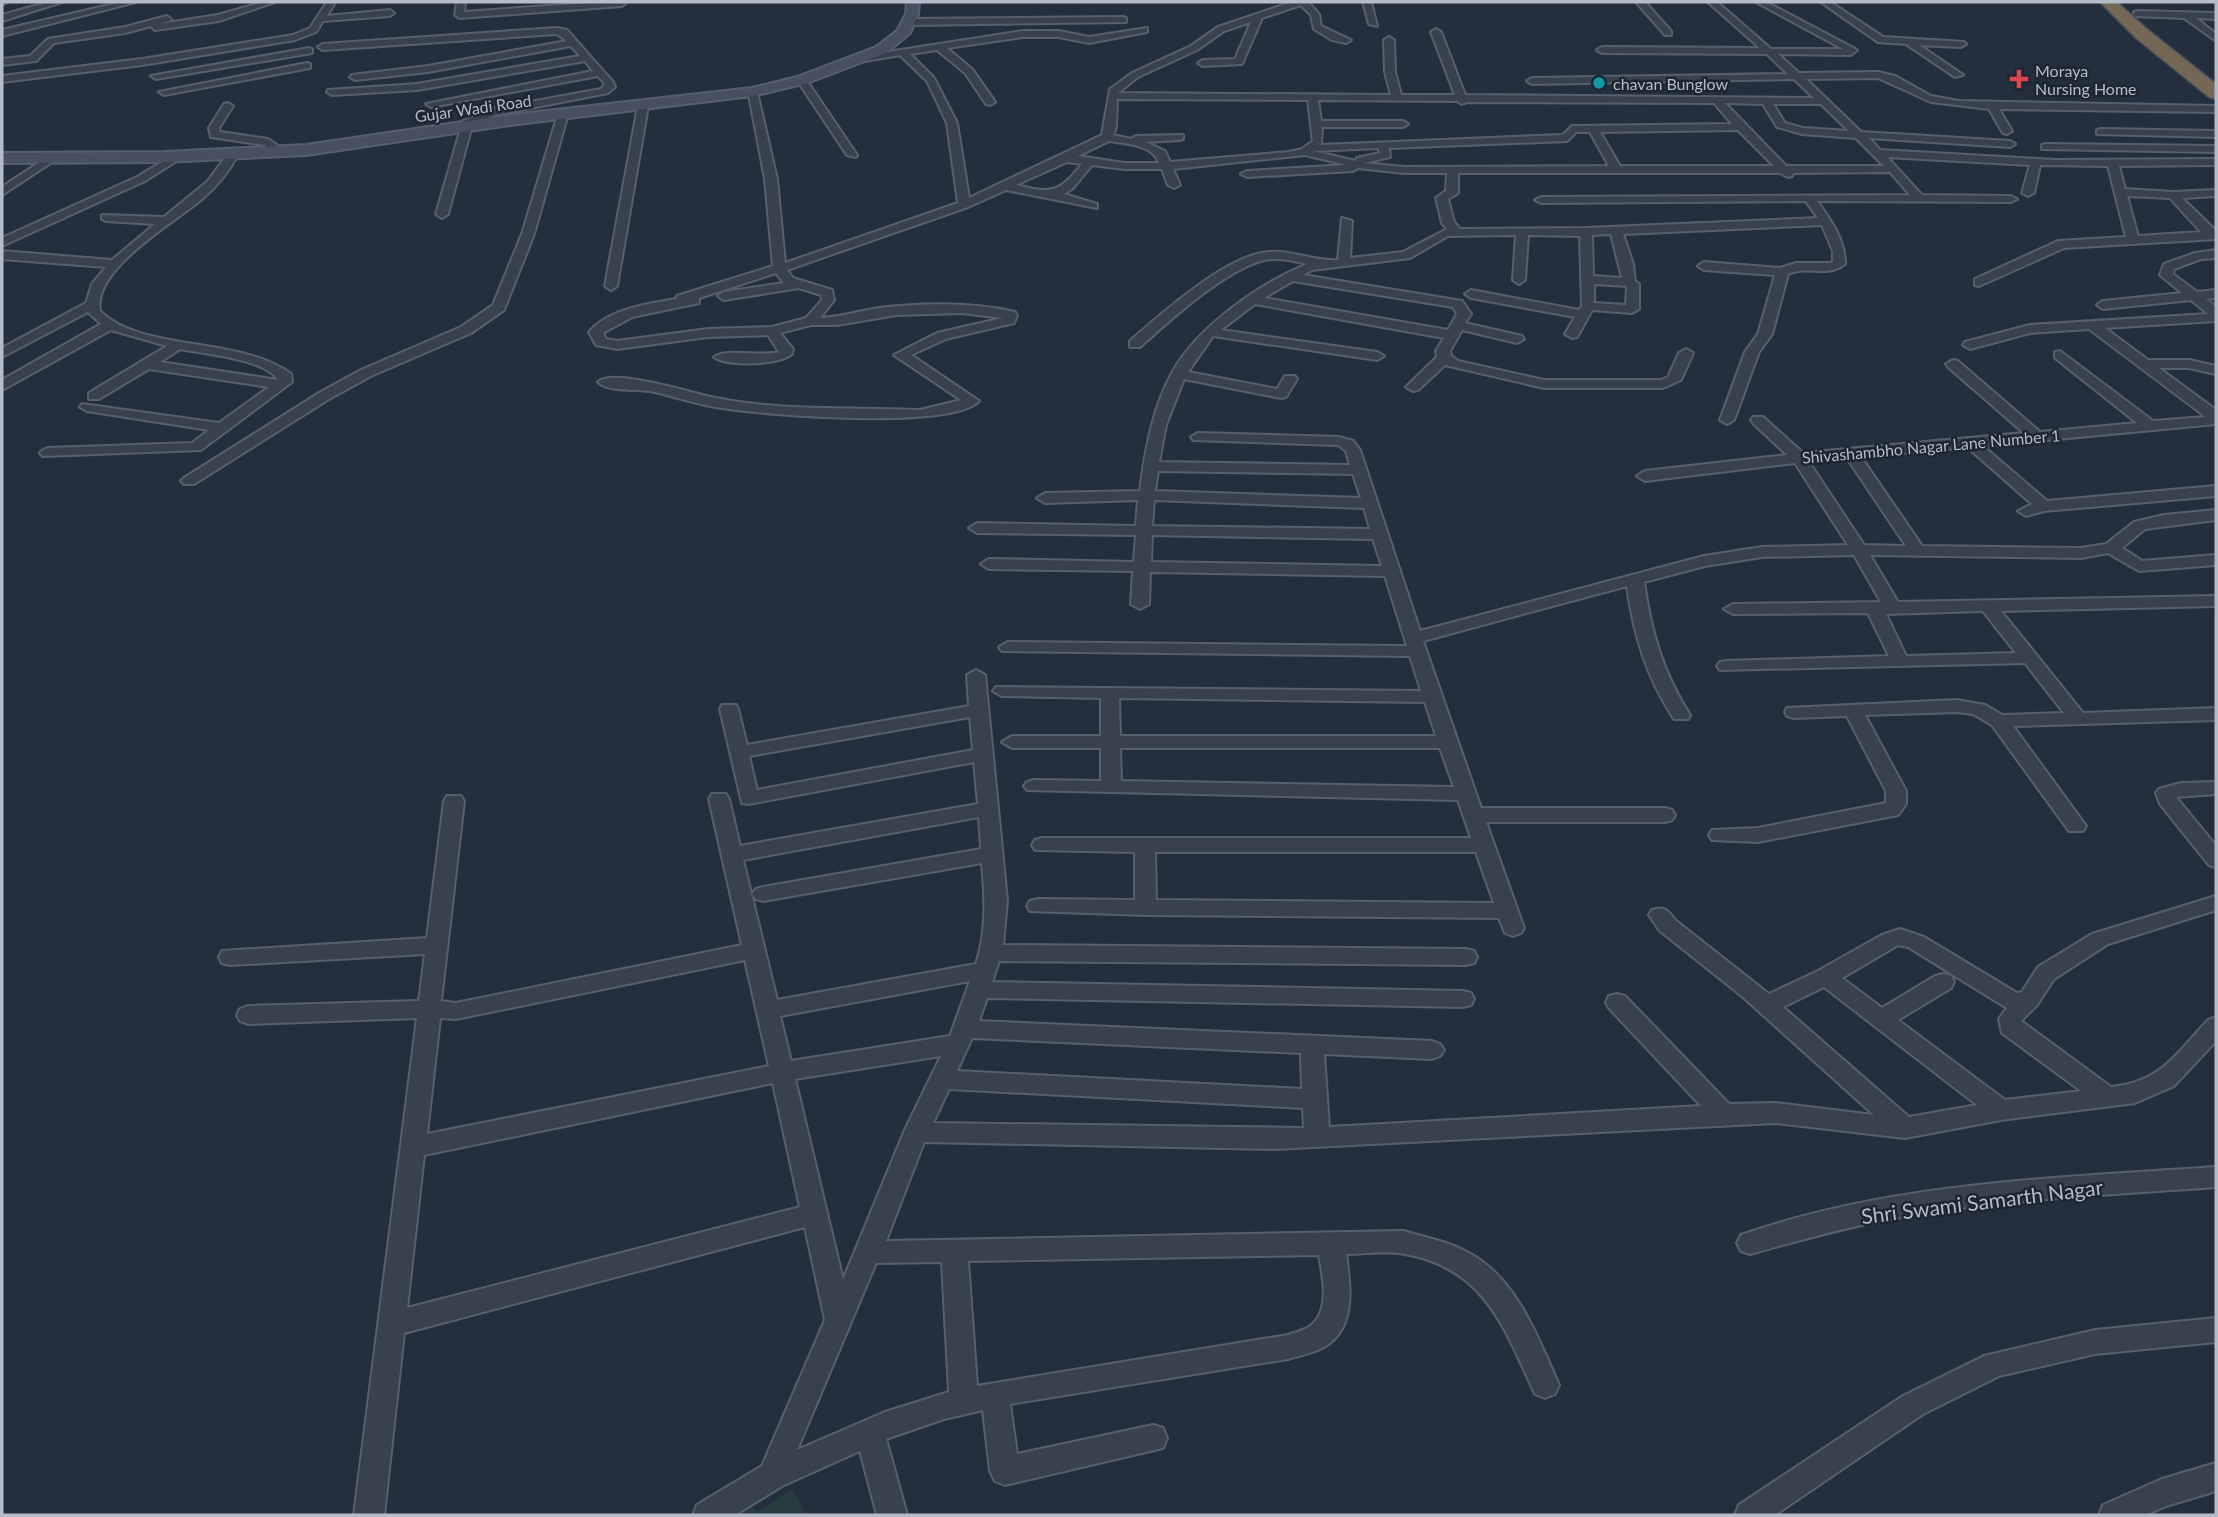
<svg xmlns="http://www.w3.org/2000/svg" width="2218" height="1517" viewBox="0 0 2218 1517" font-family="Lato,sans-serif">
  <rect width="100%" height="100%" fill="#242f3e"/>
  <!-- green -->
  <path fill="#263c3f" d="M792,1489L807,1515H729L749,1503L758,1512Z"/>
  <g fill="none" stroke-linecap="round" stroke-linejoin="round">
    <!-- street casing -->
    <g stroke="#565f6c" stroke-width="4">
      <path id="street" d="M2,2H7L2,5Z
        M49,2H62L2,21V15Z
        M122,2H136L2,36V30Z
        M263,2H275L219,21L155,30L151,26L125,33L54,43L36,61L2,65V59L30,56L48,39L125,27L167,16L171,19L170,21L160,24L218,15Z
        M327,2H335L327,16L390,10L394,13L390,16L323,21L316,32L295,40L142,65L2,82V76L142,59L293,35L310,28Z
        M457,2H465L464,12L603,2L626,3L622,6L459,18L455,15Z
        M1292,2H1308L1319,14L1321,26L1351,40L1346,43L1332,40L1314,29L1311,15L1301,5L1262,18L1242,64L1203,66L1198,63L1203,60L1235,59L1251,22L1224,31L1197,50L1138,77L1118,93L1391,95L1385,72L1384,40L1389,37L1394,40L1395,72L1401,95H1455L1431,32L1436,29L1441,32L1465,95L1814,98L1794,79L1532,84L1527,81L1532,78L1788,74L1767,54L1602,53L1597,50L1602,47L1760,48L1708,2H1717L1771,49H1843L1756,2H1766L1857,50L1851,55L1778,54L1799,73L1878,72L1895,76L1931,96L1959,101L2216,106V112L1999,109L2012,131L2007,134L2003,133L1989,109L1931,102L1878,78L1806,79L1861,132L2010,141L2015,144L2010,147L1869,138L1880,150L2056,160L2216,159V165L2119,166L2125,189L2173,192L2216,190V196L2182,198L2216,231V239L2064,248L1979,286L1975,285V279L2058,241L2126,237L2108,166L2040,165L2034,193L2028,196L2022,193L2030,165L1887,157L1922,195L2011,196L2017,199L2011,202L1817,201C1831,220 1845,240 1845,264C1828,278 1806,265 1788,274L1772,334L1759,352L1734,420L1727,424L1720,420L1745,352L1758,334L1775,275L1704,270L1698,266L1704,262L1780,268L1796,263H1830L1833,262V251L1822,225L1623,234L1633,264L1635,281L1639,284V309L1632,313L1592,310L1577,337L1572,338L1565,334L1575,317L1471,298L1465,294L1471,290L1579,310L1582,306L1580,236L1528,235L1525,280L1519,284L1513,280L1516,235L1448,236L1410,258L1312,270L1303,275L1462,301L1471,314L1465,323L1522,336L1524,339L1517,343L1462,330L1450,351L1451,356L1458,361L1544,380H1661L1668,377L1679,353L1686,349L1693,353L1681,380L1663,388H1544L1445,365L1418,390L1413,391L1406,387L1437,357L1436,351L1444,338L1255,304L1221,330L1377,352L1384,356L1377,360L1213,336L1188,372L1277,389L1285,376H1295L1297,379L1286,397L1281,398L1184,379L1166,425L1159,462L1350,465L1346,451L1338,445L1193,440L1191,437L1198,433L1339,437L1353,441L1360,450L1420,631L1704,556L1762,547L1848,545L1795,463L1645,481L1637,476L1645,471L1787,455L1753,423L1751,420L1753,417H1763L1803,453L2024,433L1948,367L1946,364L1953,360L1958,361L2040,432L2137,423L2055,358V352L2060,351L2153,421L2206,417L2089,329L2030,333L1970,349L1963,345L1965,342L2030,325L2208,314L2191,300L2103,309L2097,305L2103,301L2182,293L2160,275L2164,264L2195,253L2216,250V258L2201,259L2174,269L2173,274L2197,292L2216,290V298L2206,299L2216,307V321L2105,328L2148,360H2189L2216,366V374L2189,368H2159L2216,410V424L1983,446L2047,501L2216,486V496L2044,511L2026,516L2018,511L2032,504L1967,447L1861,457L1922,546L2081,548L2106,544L2134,522L2164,515L2216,510V520L2145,529L2122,548L2142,561L2216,555V565L2139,571L2108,553L2081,558L1870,555L1898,602L2216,596V606L2001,611L2083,713L2216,708V720L2013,726L2086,826L2083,831H2069L1992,725L1973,714L1957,712L1865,715L1906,791V804L1898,815L1758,842L1712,840L1709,835L1712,830L1758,828L1886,803V791L1847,716L1794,718L1787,716L1785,712L1787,708L1957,700L1985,705L2002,715L2064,713L2025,663L1720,670L1717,666L1720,662L1726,661L1889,656L1868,613L1733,614L1724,609L1733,604L1881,602L1854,555L1762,557L1705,566L1644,582C1651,632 1663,673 1690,715L1688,719H1674C1647,678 1634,636 1627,586L1423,641L1481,808H1665L1672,810L1675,815L1672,820L1665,822H1486L1524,928L1521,933L1513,936L1505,933L1499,918L1146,915L1030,911L1027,906L1030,901L1038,899L1135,900V852L1035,850L1032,845L1035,840L1042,838H1471L1458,800L1027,790L1024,786L1027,782L1034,780L1101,781V748H1012L1002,742L1012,736H1101V698L1002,696L993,691L996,687L1421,691L1410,656L1002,651L999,647L1008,642L1407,646L1385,576L1150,572L1149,604L1140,609L1131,604L1133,571L989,569L981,564L989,559L1134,562L1136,535L977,533L969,528L977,523L1136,526L1138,500L1045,503L1037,498L1045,493L1140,491C1145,451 1153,407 1172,373C1197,327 1259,284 1307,264C1294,261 1278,257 1264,260C1225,270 1170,320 1140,347H1130V341C1161,314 1228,254 1269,252C1293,250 1315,262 1338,260L1342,218L1352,221L1350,258L1403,252L1447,229L1442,223L1436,198L1446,191L1447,173H1404L1358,168L1353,171L1247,177L1241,174L1247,171L1347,165L1305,155L1173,169L1180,185L1174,188L1168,185L1162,169H1124L1092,165L1073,188L1064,194L1097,204V208L1006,190L968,207L787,270L793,278L832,290L834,300L820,318C841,317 859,311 879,308C923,303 971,302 1015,312L1017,315L1014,323L946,339L911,355L979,401C950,430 767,415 722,408C699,405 677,397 655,392C639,388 610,393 598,382C612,369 682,390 702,395C771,412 848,407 920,410L961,400L894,355L937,333L1003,318L962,313L896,315L837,325H811L780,333L793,349L792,354C779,365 727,367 714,357C726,348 761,357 779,352L768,335L708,337L617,349L596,345L589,332C609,309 647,304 676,299L677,296L773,266L765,179L748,90L757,92L777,179L785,263L958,203L947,123L927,81L900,55L865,61L862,60V56L1023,31H1059L1089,37L1147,28V32L1089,43L1059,37H1023L947,48L972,69L995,102L990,105L986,104L965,73L937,50L910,54L934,78L957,123L969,198L1102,135L1110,89L1132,73L1191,46L1218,27ZM1117,99L1308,100L1313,141L1302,149L1289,152L1170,162L1165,151L1146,142L1179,140L1183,139V135L1136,136L1131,139L1113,135L1116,128ZM1318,100L1457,101L1462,104L1467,102L1714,103L1732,124L1572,126L1563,135L1321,145L1322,127H1403L1408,124L1403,121H1321ZM1725,103L1763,104L1777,127L1802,134L1856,138L1884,166H1786ZM1773,104H1821L1849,131L1803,128L1785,123ZM1738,130L1774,166H1620L1600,132ZM1576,132H1590L1609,166L1404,167L1364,163L1390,157L1389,148L1567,141ZM1109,141C1127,144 1152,144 1159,163H1124L1078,156ZM1378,148L1380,153L1357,158L1356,161L1313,151ZM1067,162L1082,164C1059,193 1052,194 1016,185ZM1890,172L1910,195L1541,197L1535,200L1541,203L1806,201L1818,218L1586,228L1460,229L1454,222L1448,199L1458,193V173H1780L1788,177L1792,176L1793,173ZM2127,196L2170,198L2201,232L2138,236ZM1611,234L1622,278L1593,276L1592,235ZM776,273L784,283L724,292L718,296L724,300L799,288L821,295L822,300L806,318L772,327L708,329L617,341L606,339L603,333L632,317L699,303V298ZM1293,281L1453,307L1457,314L1448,330L1264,298ZM1594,284L1627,286L1626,305L1594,303ZM1847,458L1906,546L1864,545L1809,462ZM1158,471L1353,474L1361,498L1155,491ZM1154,500L1364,508L1370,529L1152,526ZM1152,535L1373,539L1382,566L1151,562ZM1983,611L2016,653L1906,656L1886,614ZM1119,698L1425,702L1436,736H1120ZM1120,748H1440L1454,787L1121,781ZM1155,852H1476L1494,903L1156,900Z
        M1363,2H1371L1377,26L1369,24Z
        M1636,2H1645L1671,31V35H1665Z
        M1821,2H1830L1883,37L1964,42L1966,44L1961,47L1919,45L1963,75L1955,77L1906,44L1878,42Z
        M2137,11L2216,13V19L2196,18L2216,34V41L2184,18L2134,16V12Z
        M1123,17L1126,18V22L908,25L903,22L908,19Z
        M557,28L567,30L613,82L615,87L608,93L495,115L472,125L448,214L442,218L436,214L463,121L492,109L601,89L605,84L598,76L431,107L426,104L593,71L585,61L417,90L332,95L327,92L328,90L417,84L580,56L571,46L428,72L355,80L350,77L352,75L428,66L567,41L557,34L323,50L318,47L323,44Z
        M309,48L312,49V53L156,79L151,76Z
        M307,63L310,64V68L164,95L159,92Z
        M802,77L805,78L857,155L856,157L847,155L797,80Z
        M228,103L233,106L219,128L220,132L268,139L278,146L276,154H268L265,145L211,137L209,128L224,104Z
        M643,103L648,106L617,286L611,290L605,286L638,106Z
        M563,111L568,114L534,234L504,310L471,333L371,376L329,399L194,484H184L181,481L184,478L319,393L361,370L461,327L493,305L522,234L558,114Z
        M2101,129L2216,131V137L2097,134V130Z
        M2046,144L2216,146V152L2042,149V145Z
        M229,152L238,154C229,172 216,187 201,200C173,223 92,270 100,311C140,352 240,336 291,374L292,382L201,450L43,456L40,453L43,450L48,448L192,443L209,430L87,411L80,407L82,404L219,423L269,387L149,369L99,399H89V393L167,346L111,330L2,390V380L101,324L88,312L2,357V348L86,303L92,284L106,267L2,259V251L112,260L155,224L106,221L102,219V215L164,217L208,181ZM180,349C205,354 266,359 278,380L160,362Z
        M177,153L182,156L181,158L145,181L2,246V238L137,177Z
        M49,156L58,158L2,195V187Z
        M976,670L985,675L1007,900L1003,945L1466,949L1474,951L1477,957L1474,963L1466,965L999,961L992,982L1463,991L1471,993L1474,999L1471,1005L1463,1007L987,998L979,1021L1432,1041L1440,1044L1444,1050L1440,1056L1432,1059L1324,1054L1329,1127L1701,1106L1609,1008L1606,1002L1609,996L1617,994L1625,996L1729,1104L1775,1103L1874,1115L1743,997L1659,930L1649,915L1652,910C1664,906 1668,910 1675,920L1769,994L1818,971L1882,935L1900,929L1924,937L2017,993L2022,992L2038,967L2092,934L2216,896V910L2108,944L2054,979L2037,1005L2021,1021L2111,1087C2161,1082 2176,1054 2208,1020L2216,1017V1041L2174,1086L2135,1103L2001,1120L1905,1138L1775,1123L1275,1149L924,1142L886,1241L1403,1231C1425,1237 1449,1242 1469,1253C1517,1279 1538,1338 1559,1385L1555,1394L1545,1398L1535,1394C1505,1329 1485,1268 1405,1254C1387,1250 1365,1254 1346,1254C1350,1283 1356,1322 1330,1343C1319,1352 1301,1355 1288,1359L1010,1404L1017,1454L1153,1425L1163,1428L1167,1438L1163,1448L1005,1485L995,1481L990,1471L983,1410L944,1419L886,1439L907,1515H877L860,1451L782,1486L735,1515H693L697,1505L762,1466L825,1320L805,1227L404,1333L384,1515H354L417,1018L248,1024L240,1021L237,1015L240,1009L248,1006L419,1001L425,954L230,965L222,963L219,957L222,951L427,938L444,801L447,796H461L464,801L441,1001L456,1003L742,945L709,799L712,794H726L729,799L740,846L978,804L974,762L749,804L742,803L720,709L722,705H736L738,709L747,745L969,706L967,675ZM970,717L973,750L757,790L749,756ZM979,817L981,849L763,887L756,889L752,894L756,899L763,901L982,863C985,896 987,932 976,964L777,1000L743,860ZM1898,945L1908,947L2007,1008L1999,1019L2002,1033L2081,1091L2005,1100L1898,1020L1951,988L1954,982L1951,976L1943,974L1935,976L1882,1008L1842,978ZM745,960L769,1066L427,1134L440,1018L456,1019ZM970,981L950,1036L791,1061L780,1016ZM1824,987L1977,1105L1909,1117L1783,1007ZM972,1038L1301,1053L1302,1089L957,1071ZM941,1056L904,1132L843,1280L795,1079ZM773,1083L800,1207L407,1308L424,1155ZM949,1089L1303,1108L1304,1128L933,1123ZM1319,1255C1323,1277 1331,1312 1309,1327C1303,1331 1295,1332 1288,1335L977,1386L968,1261ZM942,1262L949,1392L885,1412L797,1450L876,1263Z
        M2216,782V794L2176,797L2216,846V867L2209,865L2160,804L2156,793L2159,789L2181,783Z
        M2216,1167V1187C2107,1195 1998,1199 1890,1219C1843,1228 1797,1241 1750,1254L1741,1251L1737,1243L1741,1235C1893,1182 2057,1178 2216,1167Z
        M2216,1318V1342L2095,1354L1999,1376L1923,1414L1775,1515H1735L1739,1505L1903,1396L1984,1356L2095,1330Z
        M2216,1463V1491L2166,1506L2146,1515H2099L2103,1505L2162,1479Z"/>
    </g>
    <!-- secondary casing -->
    <g stroke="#565f6c" stroke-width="4">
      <path id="secondary" d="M907,2H919L918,14L910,33L886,53L807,83L752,96L510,125L306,155L164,162L2,163V153L164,152L306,145L510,115L752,88L797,77L876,47L897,31L906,14Z"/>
    </g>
    <!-- highway casing -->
    <g stroke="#434c59" stroke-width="3">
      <path id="highway" d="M2100,2H2117L2148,30L2216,84V99L2209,97L2136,38Z"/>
    </g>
    <!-- street -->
    <use href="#street" fill="#38414e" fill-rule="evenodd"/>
    <!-- secondary -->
    <use href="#secondary" fill="#465061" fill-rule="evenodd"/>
    <!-- highway -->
    <use href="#highway" fill="#746855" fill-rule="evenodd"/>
  </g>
  <!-- markers -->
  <path fill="#e0444e" stroke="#1d2633" stroke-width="2.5" d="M2015.5 68.5h7v7h7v7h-7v7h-7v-7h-7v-7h7z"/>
  <circle fill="#0f9aa8" stroke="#1d2633" stroke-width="2.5" cx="1599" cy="83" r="7"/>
  <g text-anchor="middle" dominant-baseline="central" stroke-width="5" stroke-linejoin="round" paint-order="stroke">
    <!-- far-poi labels -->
    <g font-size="16" fill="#b4bcc9" stroke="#1d2633" text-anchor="start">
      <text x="2035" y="70">Moraya<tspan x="2035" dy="18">Nursing Home</tspan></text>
      <text x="1613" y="83">chavan Bunglow</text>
    </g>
    <!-- far-street labels -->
    <g font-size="16" fill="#b4bcc9" stroke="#1d2633">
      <text transform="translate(473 108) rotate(-8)">Gujar Wadi Road</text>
      <text transform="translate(1931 446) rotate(-5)">Shivashambho Nagar Lane Number 1</text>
    </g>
    <!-- near-street labels -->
    <g font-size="21" fill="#b4bcc9" stroke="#1d2633">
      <text transform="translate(1982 1201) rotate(-7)">Shri Swami Samarth Nagar</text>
    </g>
  </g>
  <!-- border -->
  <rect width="2218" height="1517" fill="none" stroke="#b4bcc9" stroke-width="7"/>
</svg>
